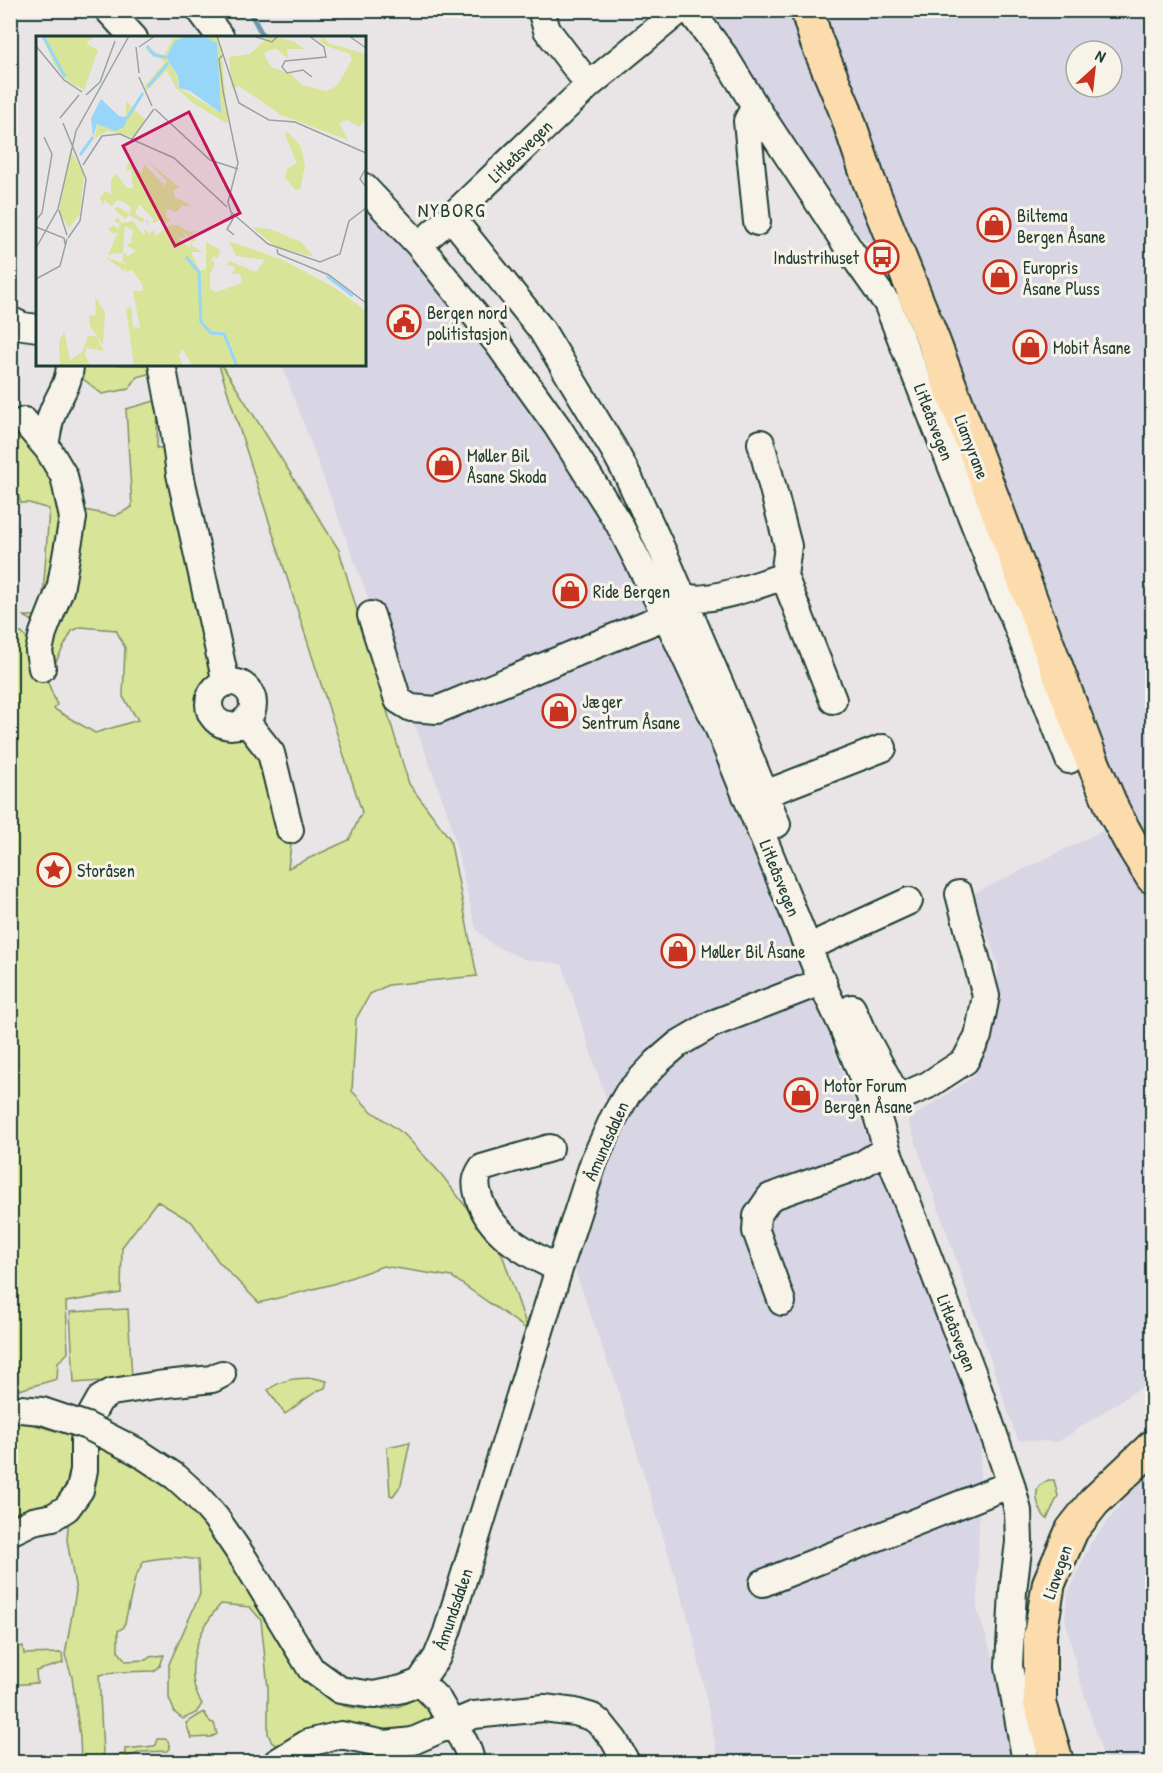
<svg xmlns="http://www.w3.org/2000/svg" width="1163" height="1773" viewBox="0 0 1163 1773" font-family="'Patrick Hand',sans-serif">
  <rect width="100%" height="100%" fill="#e9e5e6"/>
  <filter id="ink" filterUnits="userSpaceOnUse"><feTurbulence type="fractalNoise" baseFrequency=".0167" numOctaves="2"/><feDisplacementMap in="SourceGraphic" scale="12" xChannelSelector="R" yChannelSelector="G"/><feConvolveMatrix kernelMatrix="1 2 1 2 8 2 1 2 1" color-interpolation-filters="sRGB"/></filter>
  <g filter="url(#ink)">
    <!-- built -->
    <path fill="#d8d5e4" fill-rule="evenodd" d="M696,11H1152V872L894,263L837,218ZM1076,51H1112V87H1076Z
      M365,173L507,344L636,551L699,719L803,969L981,1435L977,1609L1014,1721L1032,1762H719L693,1634L612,1371L609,1367L562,1232L608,1105L562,964L526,960L493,945L476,929L449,817L282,365L364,364Z
      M1102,831L1152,898V1380L1058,1442L1018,1440L908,1120L973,1077L997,1014L998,965L973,894Z
      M1152,1472V1762H1105L1079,1677L1065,1618L1068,1594L1090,1544L1131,1491Z"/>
    <!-- green -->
    <path fill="#d8e497" stroke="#7c9066" stroke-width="1.5" d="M80,364L149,365L151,373L137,377L129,389L102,394L77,374Z
      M219,365H222L339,550L409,784L450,839L477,976L388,985L370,994L356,1019L352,1091L370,1110L404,1134L441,1174L502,1254L528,1330L452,1277L383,1266L333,1284L259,1303L218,1261L192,1222L157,1201L122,1247L121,1293L66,1302L68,1353L58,1362L57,1379L19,1390L11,1360V633H22L33,646L41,674L47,680L57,705L54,709L95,733L138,720L123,697L125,648L116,630L81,627L72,631L53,667L48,665L79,509L115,516L132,507L126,409L158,400L157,448L172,447L221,679L205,697V718L226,734L247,741L269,777L291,845L288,868L349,840L362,812Z
      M22,429L45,463L67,512L42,620H31L24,616H37L42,612L49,509L29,503H21L18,495H11L10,431Z
      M128,1309L132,1379L74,1383L70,1312Z
      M314,1378L327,1381L325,1388C313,1391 297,1406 285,1414L268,1390C282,1379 296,1378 314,1378Z
      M11,1422H24L82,1438L79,1461L59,1508L11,1526Z
      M410,1442L401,1485L393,1496L390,1495L387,1447Z
      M92,1444C145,1466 176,1487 212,1532C225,1548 238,1567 248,1585C270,1625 286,1670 325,1696C330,1699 336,1703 341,1705C356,1710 385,1711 400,1706C407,1703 413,1699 421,1698L429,1704L430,1721L420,1732L285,1749L272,1743L268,1734V1688L261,1620L250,1607L221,1604C197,1630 182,1673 202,1704L196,1713L183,1719L175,1713L169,1698V1664L200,1594L198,1560C180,1556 162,1557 144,1561L135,1578L124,1627L118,1631V1651L126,1661L146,1660L150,1657L164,1655L160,1666L154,1671L121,1672L99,1675L103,1753L105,1758L125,1754V1749L154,1746L156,1745L158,1739H165L168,1741L170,1749L167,1751L142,1752L118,1759L117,1762H81L80,1737L72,1677L65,1655L76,1591L67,1540L69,1515Z
      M1048,1480H1054L1058,1496L1047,1519C1040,1513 1033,1495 1039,1486C1040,1485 1047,1481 1048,1480Z
      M11,1644H15L16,1647L23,1646L24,1654L62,1653L63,1663L36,1671L37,1683L11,1685Z
      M204,1712L210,1722L214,1723L217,1734L211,1737L191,1738L186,1723Z"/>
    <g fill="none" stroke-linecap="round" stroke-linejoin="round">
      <!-- stream -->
      <path stroke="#6799aa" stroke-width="5" d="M249,10L264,38"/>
      <!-- minor casing -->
      <g stroke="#1f3d34" stroke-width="30">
        <path id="minor" d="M108,10L134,38
          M200,10L221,38
          M541,10L547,30L589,85
          M690,10L725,57L755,106L855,258L887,303L1002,594L1012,613L1069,760
          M755,106L747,121L757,222
          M364,187L419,245L496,341L557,426L619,524L666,616L718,727L826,992L843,1028L875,1109L887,1149L974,1377L1011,1484L1018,1511L1019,1542L1013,1591L1009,1666L1026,1762
          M451,217L541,329L613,448L629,478L664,554L722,689L777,824
          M419,245L451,217L589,85L680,10
          M10,320L23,326L38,328
          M162,364L173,422L180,474L226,683
          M24,421L48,449L64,476L73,518L60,590L43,633L39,651L42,668
          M45,445C47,436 48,426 51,417C56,399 70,385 70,364
          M784,576L833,700
          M679,593C682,594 685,596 687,597C706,604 764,583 784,576L788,546L761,443
          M371,615L398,700L411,708L437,710L666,616
          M209 704a22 22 0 1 1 44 0a22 22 0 1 1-44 0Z
          M245,720L271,753L290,830
          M765,794L883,748
          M824,940L909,901
          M852,1008L861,1029L892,1087L889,1093L875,1109
          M878,1107L928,1085L965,1061L978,1036L986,996L959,894
          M550,1148L482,1168C476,1177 475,1183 478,1194C487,1232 526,1253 559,1269
          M782,1302L756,1231L757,1216L770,1197L861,1165L887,1149
          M10,1408L42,1411
          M138,1452L176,1477L197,1496L216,1518L246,1562L311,1669L340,1690L374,1695L402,1689L420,1682L437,1657L447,1632L559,1269L594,1161L614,1117L628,1093L657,1062L678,1044L712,1024L823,981
          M10,1532L33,1521L53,1517L67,1508L80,1490L84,1470V1441L91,1415L100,1399L112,1392L157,1385L212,1379L222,1374
          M763,1583L1011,1484
          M277,1762L308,1743L341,1735L385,1744L413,1741L452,1724L438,1700L420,1682
          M471,1762C469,1748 461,1736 452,1724L474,1715L544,1708L575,1712L592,1717L602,1725L614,1740L626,1762"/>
      </g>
      <!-- major casing -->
      <g stroke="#1f3d34" stroke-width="36">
        <path id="major" d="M807,10L816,40L844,107L869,181L933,340L1089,753L1114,812L1131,843L1152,877
          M1057,1762L1040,1703V1635L1049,1583L1072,1530L1094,1502L1152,1447"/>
      </g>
      <!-- minor -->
      <use href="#minor" stroke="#f7f3e8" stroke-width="26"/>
      <!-- major -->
      <use href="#major" stroke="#fcdcac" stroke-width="32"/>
      <!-- minor-bridge casing -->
      <g stroke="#1f3d34" stroke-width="30" stroke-linecap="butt">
        <path id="minor-bridge" d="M42,1411L87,1426L138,1452"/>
      </g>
      <!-- minor-bridge -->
      <use href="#minor-bridge" stroke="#f7f3e8" stroke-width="26"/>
    </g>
  </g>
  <!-- icons -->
  <defs>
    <g id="shop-ring" transform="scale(1.725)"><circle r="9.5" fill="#f7f3e8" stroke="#c8321e" stroke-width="1.5"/><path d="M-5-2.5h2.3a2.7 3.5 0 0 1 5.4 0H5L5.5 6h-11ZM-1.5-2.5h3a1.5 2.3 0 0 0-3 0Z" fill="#c8321e"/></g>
    <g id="bus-ring" transform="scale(1.725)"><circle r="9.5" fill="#f7f3e8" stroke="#c8321e" stroke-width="1.5"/><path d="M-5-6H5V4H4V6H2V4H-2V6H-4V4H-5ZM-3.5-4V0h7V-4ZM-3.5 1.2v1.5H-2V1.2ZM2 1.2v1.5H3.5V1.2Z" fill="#c8321e"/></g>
    <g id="civic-ring" transform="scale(1.725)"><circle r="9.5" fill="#f7f3e8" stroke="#c8321e" stroke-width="1.5"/><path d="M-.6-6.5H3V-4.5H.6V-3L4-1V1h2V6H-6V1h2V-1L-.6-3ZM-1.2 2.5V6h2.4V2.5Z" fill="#c8321e"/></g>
    <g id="sight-ring" transform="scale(1.725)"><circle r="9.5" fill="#f7f3e8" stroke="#c8321e" stroke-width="1.5"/><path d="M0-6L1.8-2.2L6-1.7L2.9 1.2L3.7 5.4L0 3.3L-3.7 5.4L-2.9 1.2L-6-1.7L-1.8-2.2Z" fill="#c8321e"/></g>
  </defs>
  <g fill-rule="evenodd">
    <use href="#shop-ring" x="994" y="225"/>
    <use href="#bus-ring" x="882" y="257"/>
    <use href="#shop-ring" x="1000" y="277"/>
    <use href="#civic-ring" x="404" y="322"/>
    <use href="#shop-ring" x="1030" y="347"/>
    <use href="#shop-ring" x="444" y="465"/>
    <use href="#shop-ring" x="570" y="591"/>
    <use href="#shop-ring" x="559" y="711"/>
    <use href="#sight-ring" x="54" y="870"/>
    <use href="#shop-ring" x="678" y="951"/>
    <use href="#shop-ring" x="801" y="1095"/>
  </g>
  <g text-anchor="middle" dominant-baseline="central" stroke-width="6" stroke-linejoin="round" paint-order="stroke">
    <!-- street labels -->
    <g font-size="18" fill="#1f3d34" stroke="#f7f3e8">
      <text transform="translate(520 151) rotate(-44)">Litleåsvegen</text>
      <text transform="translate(934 422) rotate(69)">Litleåsvegen</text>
      <text transform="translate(972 447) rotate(69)">Liamyrane</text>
      <text transform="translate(780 878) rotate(68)">Litleåsvegen</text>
      <text transform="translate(606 1141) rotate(-66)">Åmundsdalen</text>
      <text transform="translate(957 1333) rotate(69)">Litleåsvegen</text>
      <text transform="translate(1057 1572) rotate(-71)">Liavegen</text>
      <text transform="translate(453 1609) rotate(-71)">Åmundsdalen</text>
    </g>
    <!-- poi labels -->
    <g font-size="18" fill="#1f3d34" stroke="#f7f3e8" text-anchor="start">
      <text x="1017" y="215">Biltema<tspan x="1017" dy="21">Bergen Åsane</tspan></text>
      <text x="859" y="257" text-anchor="end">Industrihuset</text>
      <text x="1023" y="267">Europris<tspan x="1023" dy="21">Åsane Pluss</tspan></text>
      <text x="427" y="312">Bergen nord<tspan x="427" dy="21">politistasjon</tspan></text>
      <text x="1053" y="347">Mobit Åsane</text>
      <text x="467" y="455">Møller Bil<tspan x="467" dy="21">Åsane Skoda</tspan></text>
      <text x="593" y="591">Ride Bergen</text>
      <text x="582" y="701">Jæger<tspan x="582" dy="21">Sentrum Åsane</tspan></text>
      <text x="77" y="870">Storåsen</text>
      <text x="701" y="951">Møller Bil Åsane</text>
      <text x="824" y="1085">Motor Forum<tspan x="824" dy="21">Bergen Åsane</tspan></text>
    </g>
    <!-- neighbourhood labels -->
    <g font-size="20" letter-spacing="1.5" fill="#1f3d34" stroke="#f7f3e8">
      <text x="452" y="209">NYBORG</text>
    </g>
  </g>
  <!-- overview -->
  <g transform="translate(36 36)">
    <rect width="330" height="330" fill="#e9e5e6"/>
    <path d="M6,0H59L50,7L62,14L48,54L31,45L19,30ZM150,0L140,5L130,20L142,41V51L184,76L181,8L155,0H180L185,13L192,88L157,67L140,52L131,34L110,55L109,50L129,26L112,16L109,11L128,20L137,3ZM233,0L257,5L269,13H251L252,23L241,13L233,14L228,18L235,31L255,38L266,49L290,55L301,50L316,24L314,18L290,10L284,5L287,0L292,7L330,18V83L323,91L312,84L303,87L312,104L245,79L203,50L196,53L193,21L214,18ZM90,65L109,84L97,101L71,95L58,103L62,88L79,95L90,80ZM251,95L265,111L269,130L264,153L259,154L249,141L251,133L261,127L249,99ZM34,114L48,137L44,178L33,192L23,177ZM110,124L143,151L137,155L139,161L156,170H146L140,176L131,173L130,181L135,184L129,188L124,184L117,187L112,186V191L110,184L116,187L118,184L103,168L99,178L108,183L107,187L93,179L89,183L79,174L81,170L93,178L95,172L90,167L81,164L76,170L68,164L67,170L64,162L69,155L75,158V143L80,138L91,152H97L95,134H91V139L90,133L92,127L106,137L108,128L129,150L131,145ZM82,181L85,187L97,185L108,200L109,192L113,198L118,194L119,200L134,189H141L154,196L161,194L153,201L146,194L150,202H142L154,212L155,201L161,204L155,206L156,210L167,216H155L164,235L170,233V206L184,214L182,223L178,220L175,224L179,227L174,239V253L180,256L206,247L204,238H196L199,231L191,229L193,225L220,236L229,224L200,220L193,205L247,224L299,252L330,275V330H156L146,312L143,320L147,330H98L90,273L95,271L97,291L104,292L97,255H106L107,249L96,234L90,236V231L88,235L69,221L92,229L87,226V217L82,218V222L81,217L72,219L82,196L77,198L72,193L78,189L82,194L84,187L78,186ZM89,190L97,194L95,205H98L90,209L100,215L92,220L87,216ZM216,191L234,193L265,206L278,221L240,211ZM59,260L69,277L67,309L54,290L53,280L60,279ZM28,295L34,324L46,316L52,300H60L68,315L50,312L49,318L54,330H24L23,306Z" fill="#d8e497" fill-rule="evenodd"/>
    <path d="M150,0L171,2L181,7L185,77L154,55L143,52L142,40L130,21L139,5ZM65,63L83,80L92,81L88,91L79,95L61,88L57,101L55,82Z" fill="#97d6f9"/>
    <path fill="none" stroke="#97d6f9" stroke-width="3" d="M7,0L29,41M111,10L118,19L130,21M112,51L132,27M92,81L107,57M44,119L57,101M150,221L163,236L165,286L175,297L188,298L201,330M291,240L317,260"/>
    <path fill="none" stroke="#98a29f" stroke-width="1.5" d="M181,0L203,67L233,84L259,86L330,117M217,0L236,6L242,0M273,0L288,11L290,21L249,25L246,31L251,37L267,34L276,41M313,0L330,12M0,10L28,44L46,56M100,11L103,37M103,11L119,0M187,19L183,23L187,55L202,127L192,166L195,176L232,208L284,226L304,218L313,185L330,172M103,41L116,70M50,59L64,46L79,5M119,73L174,124L202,133M24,82L43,59M27,87L50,143L44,185L32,202M96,103L118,73M47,129L66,100L84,98L138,122L191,171M330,132L324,143L330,151M23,174L31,199M195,178L197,183L191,193L198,199M0,184L6,177L16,118L8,101M0,191L28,202L29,208M0,212L22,173L40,95L93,0M241,213L242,218L293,239L330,267M0,243L24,230L31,203"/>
    <path fill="#c2185b" fill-opacity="0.15" stroke="#c2185b" stroke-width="3" d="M153,76L204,177L139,210L87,110Z"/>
    <rect width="330" height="330" fill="none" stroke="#1f3d34" stroke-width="3"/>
  </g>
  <!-- margin -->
  <rect width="1163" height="1773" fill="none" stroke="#f7f3e8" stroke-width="36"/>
  <rect x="18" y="18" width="1127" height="1737" fill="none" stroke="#1f3d34" stroke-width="2" filter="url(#ink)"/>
  <!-- north arrow -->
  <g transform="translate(1094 69) rotate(27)"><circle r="28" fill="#f7f3e8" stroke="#a1aaa0" stroke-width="1.5"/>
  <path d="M0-4.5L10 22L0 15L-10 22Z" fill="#c8321e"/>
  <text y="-9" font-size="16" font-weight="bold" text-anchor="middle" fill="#1f3d34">N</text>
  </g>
</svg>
